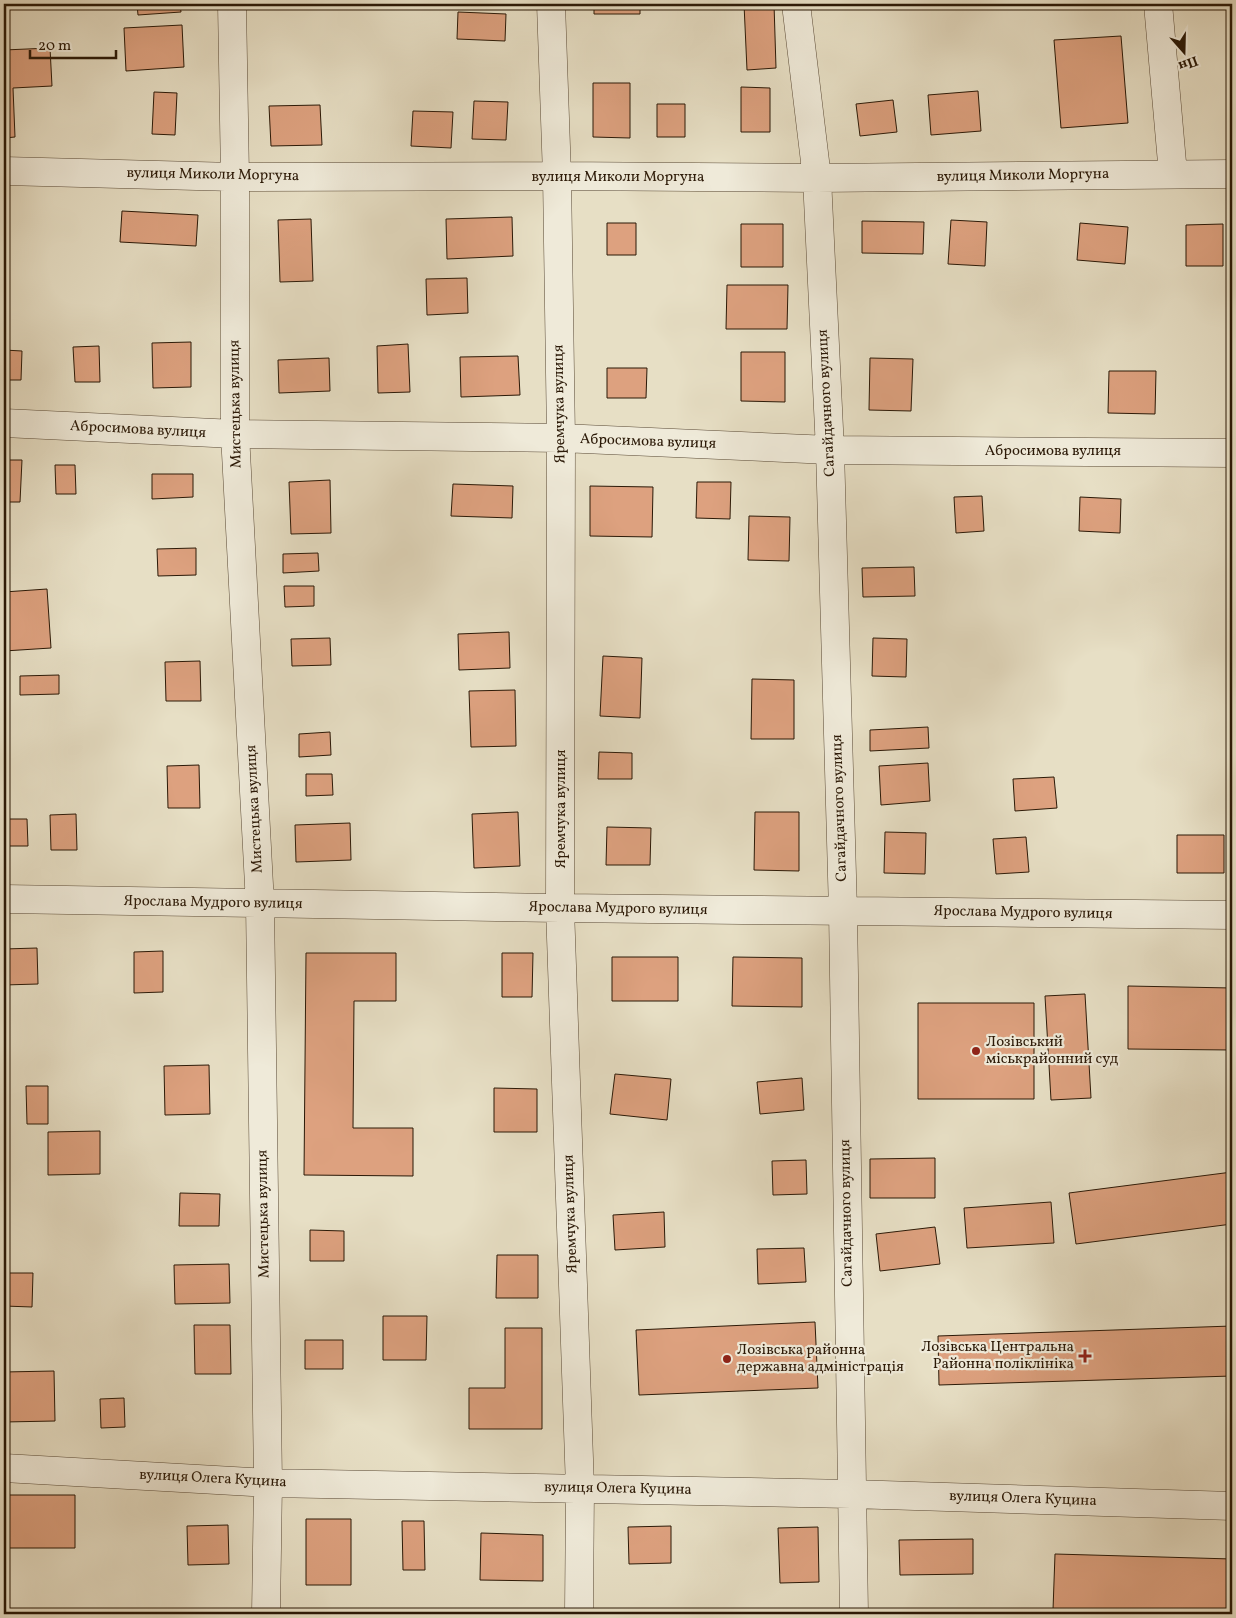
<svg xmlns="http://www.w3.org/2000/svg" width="1236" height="1618" viewBox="0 0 1236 1618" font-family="Vollkorn,serif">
  <rect width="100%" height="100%" fill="#e7dfc5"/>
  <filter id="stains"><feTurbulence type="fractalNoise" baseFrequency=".004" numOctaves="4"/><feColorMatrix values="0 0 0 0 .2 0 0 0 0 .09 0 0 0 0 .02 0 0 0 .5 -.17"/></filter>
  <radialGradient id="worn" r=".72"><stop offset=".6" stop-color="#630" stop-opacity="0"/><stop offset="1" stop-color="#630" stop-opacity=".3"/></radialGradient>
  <!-- building -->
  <path fill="#dda17f" stroke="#2b1907" d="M137,4H180L181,12L138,15Z
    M594,4H640V14H594Z
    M744,4H774L776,68L747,70Z
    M458,12L506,14L505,41L457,39Z
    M182,25L184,67L126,71L124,28Z
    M1121,36L1128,123L1061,128L1054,40Z
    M50,48L52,86L13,88L15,137L4,138V50Z
    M593,83H630V138L593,137Z
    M741,87L770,88V132H741Z
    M978,91L981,131L931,135L928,95Z
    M154,92L177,93L175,135L152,134Z
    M893,100L897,132L860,136L856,104Z
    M474,101L508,102L506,140L472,139Z
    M657,104H685V137H657Z
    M320,105L322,145L271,146L269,106Z
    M413,111L453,112L451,148L411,146Z
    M122,211L198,215L196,246L120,242Z
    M512,217L513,256L447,259L446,219Z
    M311,219L313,281L280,282L278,220Z
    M951,220L987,222L985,266L948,264Z
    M862,221L924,222L923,254L862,253Z
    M607,223H636V255H607Z
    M1080,223L1128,227L1125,264L1077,260Z
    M741,224H783V267H741Z
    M1223,224V266H1186V225Z
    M467,278L468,313L427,315L426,279Z
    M727,285H788L787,329H726Z
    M191,342V387L153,388L152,343Z
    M408,344L410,392L378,393L377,346Z
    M99,346L100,382H75L73,347Z
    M4,350L22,351L21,380H4Z
    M741,352H785V402L741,401Z
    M518,356L520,395L461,397L460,357Z
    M329,358L330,391L279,393L278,360Z
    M870,358L913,359L911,411L869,410Z
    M607,368H647L646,398H607Z
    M1109,371H1156L1155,414L1108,413Z
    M4,460H22L20,502H4Z
    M55,465H75L76,494H56Z
    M152,474H193V497L152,499Z
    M330,480L331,533L291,534L289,482Z
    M697,482H731L730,519L696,518Z
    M453,484L513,486L512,518L451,516Z
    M590,486L653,487L652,537L590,536Z
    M982,496L984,531L956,533L954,497Z
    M1080,497L1121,499L1120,533L1079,531Z
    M749,516L790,517L789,561L748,560Z
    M196,548V575L158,576L157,549Z
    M318,553L319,571L283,573V554Z
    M914,567L915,596L863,597L862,568Z
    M284,586H314V606L285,607Z
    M47,589L51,648L4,651V592Z
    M509,632L510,668L459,670L458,634Z
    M330,638L331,665L292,666L291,639Z
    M873,638L907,639L906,677L872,676Z
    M603,656L642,658L640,718L600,716Z
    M200,661L201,701H166L165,662Z
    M59,675V694L20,695V676Z
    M752,679L794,680V739H751Z
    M515,690L516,746L471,747L469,691Z
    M928,727L929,748L870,751V730Z
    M330,732L331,755L299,757V734Z
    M599,752L632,753V779H598Z
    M928,763L930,801L881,805L879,766Z
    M199,765L200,808H168L167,766Z
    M306,774H332L333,795L306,796Z
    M1054,777L1057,808L1015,811L1013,779Z
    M518,812L520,866L474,868L472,814Z
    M755,812H799V871L754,870Z
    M76,814L77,850H51L50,815Z
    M4,819H27L28,846H4Z
    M350,823L351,860L296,862L295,825Z
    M607,827L651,828L650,865H606Z
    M885,832L926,833L925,874L884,873Z
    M1177,835H1224V873H1177Z
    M1026,837L1029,872L996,874L993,839Z
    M37,948L38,984L4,985V949Z
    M163,951V992L134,993V952Z
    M306,953H396V1001H354L353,1128H413V1176L304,1175Z
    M502,953H533L532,997H502Z
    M612,957H678V1001H612Z
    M733,957L802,958V1007L732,1006Z
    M1128,986L1232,988V1050L1128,1049Z
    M1085,994L1091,1098L1051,1100L1045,996Z
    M918,1003H1034V1099H918Z
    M209,1065L210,1114L165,1115L164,1066Z
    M615,1074L671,1079L667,1120L610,1114Z
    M802,1078L804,1110L760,1114L757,1082Z
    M6,1082L7,1125H4V1083Z
    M26,1086H48V1124H27Z
    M494,1088L537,1089V1132H494Z
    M100,1131V1174L48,1175V1132Z
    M935,1158V1198H870V1159Z
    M806,1160L807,1194L773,1195L772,1161Z
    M1232,1172V1224L1076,1244L1069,1193Z
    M180,1193L220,1194L219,1226H179Z
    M1051,1202L1054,1243L967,1248L964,1208Z
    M664,1212L665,1247L615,1250L613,1215Z
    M935,1227L940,1264L880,1271L876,1234Z
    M310,1230L344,1231V1261H310Z
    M804,1248L806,1282L758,1284L757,1249Z
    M497,1255H538V1298H496Z
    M229,1264L230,1303L175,1304L174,1265Z
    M4,1273H33L32,1307L4,1306Z
    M383,1316H427L426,1360H383Z
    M815,1322L818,1388L639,1395L636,1330Z
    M194,1325H230L231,1374H195Z
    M1232,1326V1376L939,1385L938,1336Z
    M505,1328H542V1429H469V1388H505Z
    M305,1340H343V1369H305Z
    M54,1371L55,1421L4,1422V1372Z
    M124,1398L125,1427L101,1428L100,1399Z
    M4,1495H75V1548H4Z
    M306,1519H351V1585H306Z
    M402,1521H424L425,1570H403Z
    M228,1525L229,1564L188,1565L187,1526Z
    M671,1526V1563L629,1564L628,1527Z
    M818,1527L819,1582L780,1583L778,1528Z
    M481,1533L543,1535V1581L480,1580Z
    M973,1539V1574L900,1575L899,1540Z
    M1055,1554L1232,1559V1614L1053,1610Z"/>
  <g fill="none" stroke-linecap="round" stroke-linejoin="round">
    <!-- minor casing -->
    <g stroke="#5a4a36" stroke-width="29">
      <path id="minor" d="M232,4L235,177V434L260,904L268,1483L266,1614
        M551,4L557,176L561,438L560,908L580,1488L579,1614
        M796,4L817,178L830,450L843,911L854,1614
        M1158,4L1173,174
        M4,171L235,177L557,176L817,178L1232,174
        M4,423L235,434L561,438L830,450L1232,453
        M4,899L560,908L1232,915
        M4,1468L268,1483L851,1494L1232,1506"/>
    </g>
    <!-- minor -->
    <use href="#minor" stroke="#efead9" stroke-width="28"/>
  </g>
  <!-- markers -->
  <g fill="#8f2418" stroke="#efead9" stroke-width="2">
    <circle cx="976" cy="1051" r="5"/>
    <path d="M1082.5 1348.5h5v5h5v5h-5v5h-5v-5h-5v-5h5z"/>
    <circle cx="727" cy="1359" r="5"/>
  </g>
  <g text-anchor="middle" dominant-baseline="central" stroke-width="4.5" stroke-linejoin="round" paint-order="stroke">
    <!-- street labels -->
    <g font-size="15" fill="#2b1907" stroke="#efead9">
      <text transform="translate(213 175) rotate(1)">вулиця Миколи Моргуна</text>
      <text transform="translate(1023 176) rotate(-1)">вулиця Миколи Моргуна</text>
      <text x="618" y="177">вулиця Миколи Моргуна</text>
      <text transform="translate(827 403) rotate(-93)">Сагайдачного вулиця</text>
      <text transform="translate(236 404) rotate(-91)">Мистецька вулиця</text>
      <text transform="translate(560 404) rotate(-91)">Яремчука вулиця</text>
      <text transform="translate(138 430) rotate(3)">Абросимова вулиця</text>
      <text transform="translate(648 442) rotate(2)">Абросимова вулиця</text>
      <text x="1053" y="451">Абросимова вулиця</text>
      <text transform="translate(840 808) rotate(-92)">Сагайдачного вулиця</text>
      <text transform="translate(255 809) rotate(-93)">Мистецька вулиця</text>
      <text transform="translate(561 809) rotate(-90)">Яремчука вулиця</text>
      <text transform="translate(213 903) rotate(1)">Ярослава Мудрого вулиця</text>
      <text transform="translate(618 909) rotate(1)">Ярослава Мудрого вулиця</text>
      <text transform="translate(1023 913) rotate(1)">Ярослава Мудрого вулиця</text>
      <text transform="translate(847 1213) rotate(-91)">Сагайдачного вулиця</text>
      <text transform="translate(264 1214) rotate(-91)">Мистецька вулиця</text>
      <text transform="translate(571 1214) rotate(-92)">Яремчука вулиця</text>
      <text transform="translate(213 1479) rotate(3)">вулиця Олега Куцина</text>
      <text transform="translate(618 1489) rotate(1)">вулиця Олега Куцина</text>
      <text transform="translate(1023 1499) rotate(2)">вулиця Олега Куцина</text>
    </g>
    <!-- poi labels -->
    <g font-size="15" fill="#2b1907" stroke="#efead9" text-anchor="start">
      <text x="986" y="1042">Лозівський<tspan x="986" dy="17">міськрайонний суд</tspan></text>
      <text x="1074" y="1347" text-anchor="end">Лозівська Центральна<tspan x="1074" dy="17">Районна поліклініка</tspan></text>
      <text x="737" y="1350">Лозівська районна<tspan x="737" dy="17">державна адміністрація</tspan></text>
    </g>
  </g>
  <!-- margin -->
  <rect width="1236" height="1618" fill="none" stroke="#e7dfc5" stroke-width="20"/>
  <rect x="5" y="5" width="1226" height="1608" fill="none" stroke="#2b1907" stroke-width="2.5"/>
  <rect x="10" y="10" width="1216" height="1598" fill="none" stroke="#2b1907"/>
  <!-- north arrow -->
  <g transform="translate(1184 52) rotate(160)" stroke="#efead9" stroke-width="4" paint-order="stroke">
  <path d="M0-4L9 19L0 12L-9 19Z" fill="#2b1907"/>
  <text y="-8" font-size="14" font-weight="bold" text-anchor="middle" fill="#2b1907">Пн</text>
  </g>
  <!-- scale -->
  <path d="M30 50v8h86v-8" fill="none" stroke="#2b1907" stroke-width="2.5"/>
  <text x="38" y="50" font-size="15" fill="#2b1907" stroke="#efead9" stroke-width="4" paint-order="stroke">20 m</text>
  <rect width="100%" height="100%" filter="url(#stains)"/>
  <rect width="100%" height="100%" fill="url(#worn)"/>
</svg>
